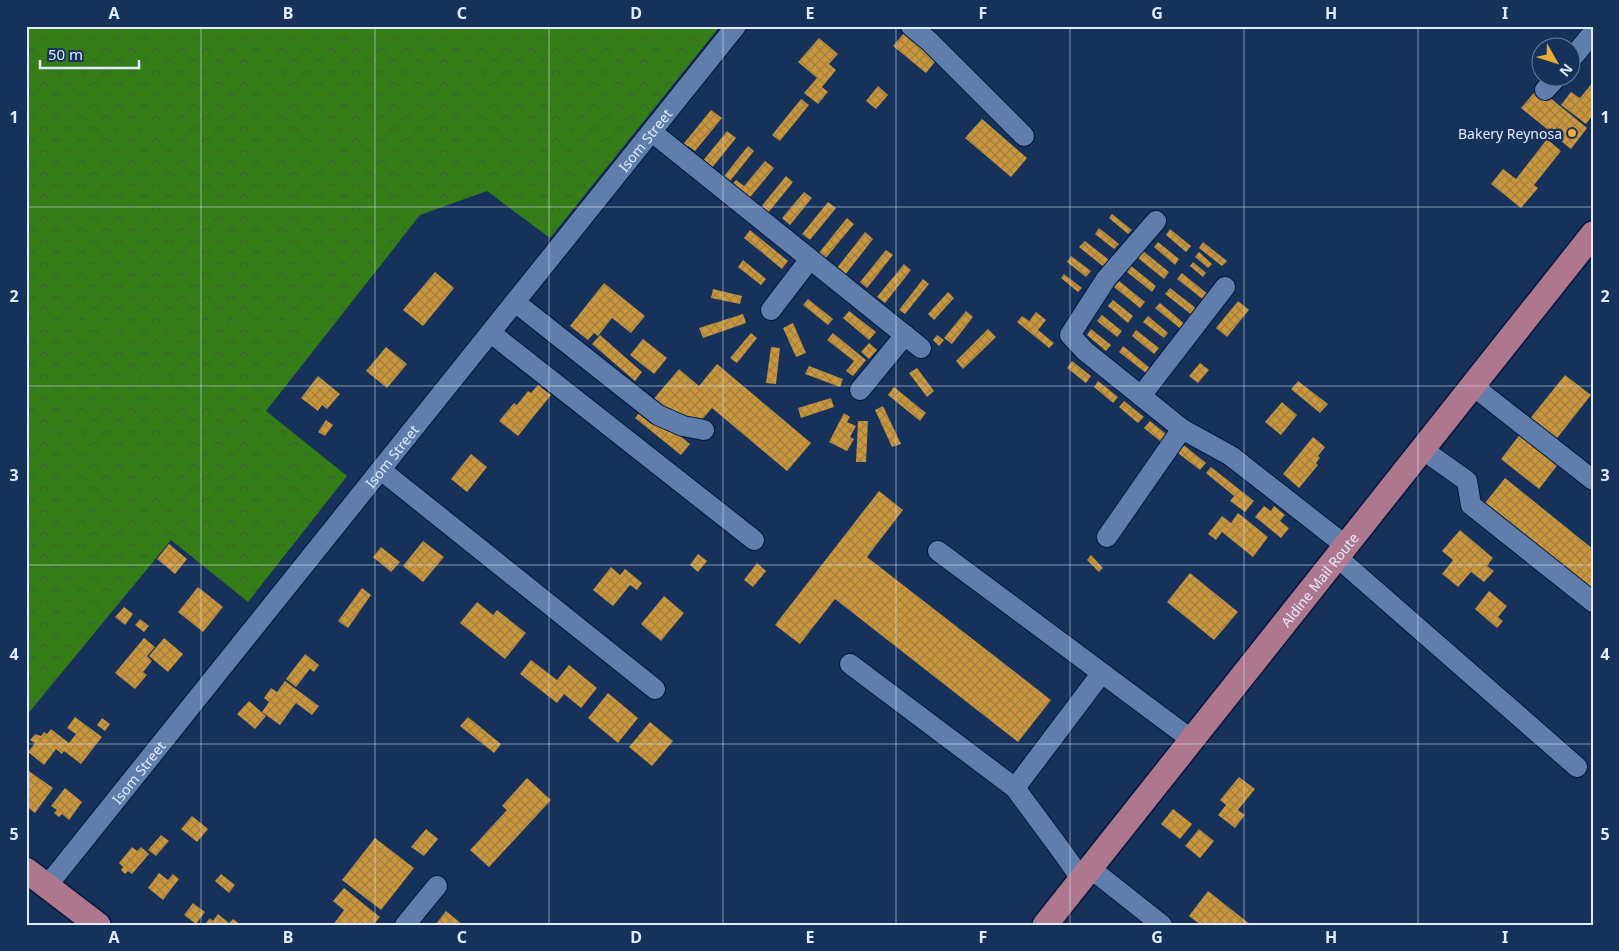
<svg xmlns="http://www.w3.org/2000/svg" width="1619" height="951" viewBox="0 0 1619 951" font-family="'Noto Sans',sans-serif">
  <defs>
    <pattern id="forest-crowns" width="20" height="18" patternUnits="userSpaceOnUse" patternTransform="scale(1.25)"><rect width="20" height="18" fill="#357e17"/><path d="M2 6a3 3 0 1 1 6 0M12 15a3 3 0 1 1 6 0" fill="none" stroke="#3c6232"/></pattern>
    <pattern id="building-cross-hatch" width="8" height="8" patternUnits="userSpaceOnUse" patternTransform="scale(1.25)"><rect width="8" height="8" fill="#ca973d"/><path d="M0 0l8 8M0 8l8-8" fill="none" stroke="#a27f42"/></pattern>
  </defs>
  <rect width="100%" height="100%" fill="#16315a"/>
  <!-- forest -->
  <path fill="url(#forest-crowns)" d="M26,26H720L550,238L487,191L420,215L266,411L347,476L248,602L171,540L26,716Z"/>
  <!-- building -->
  <path fill="url(#building-cross-hatch)" d="M905,32L938,58L926,73L893,46Z
    M819,38L838,54L829,64L836,70L822,87L828,92L818,104L804,93L817,78L798,62Z
    M1593,82V115L1586,124L1561,105L1571,92L1580,98Z
    M878,86L888,95L876,109L866,101Z
    M1538,88L1587,128L1571,149L1552,134L1564,119L1552,133L1521,108Z
    M801,99L809,105L780,141L772,135Z
    M711,110L722,118L695,151L688,146L685,150L681,147Z
    M982,119L1027,158L1011,177L965,138Z
    M727,131L736,138L711,169L702,162Z
    M1547,139L1561,151L1534,185L1538,188L1521,208L1491,184L1503,169L1516,179Z
    M748,146L754,151L727,185L721,180Z
    M765,161L774,168L747,201L730,187L736,180L744,186Z
    M786,176L793,182L764,218L757,212Z
    M804,192L812,198L790,225L782,218Z
    M828,202L836,208L810,240L802,234Z
    M1112,214L1132,230L1128,234L1109,218Z
    M847,218L854,224L825,259L818,254Z
    M1099,228L1119,244L1114,249L1095,234Z
    M1170,229L1191,246L1186,252L1166,235Z
    M750,230L788,261L782,269L744,238Z
    M865,232L873,239L845,275L837,268Z
    M1085,241L1109,260L1104,267L1079,247Z
    M1158,242L1179,259L1175,265L1154,247Z
    M1203,242L1227,261L1222,266L1199,248Z
    M886,250L893,255L867,288L860,282Z
    M1143,251L1169,272L1164,279L1138,258Z
    M1199,252L1212,264L1208,268L1195,257Z
    M1071,256L1091,271L1086,277L1067,262Z
    M743,260L766,279L761,285L738,267Z
    M1193,262L1206,273L1203,277L1190,266Z
    M904,264L911,270L885,303L877,297Z
    M1131,266L1156,286L1152,292L1127,272Z
    M435,272L454,288L423,326L403,310Z
    M1182,273L1209,295L1205,301L1177,279Z
    M1064,274L1082,288L1078,292L1061,278Z
    M923,279L929,284L905,314L899,310Z
    M1119,281L1145,302L1140,308L1114,287Z
    M604,283L645,316L631,333L612,318L598,336L594,333L588,340L570,326Z
    M1170,288L1197,309L1192,315L1165,294Z
    M713,289L742,296L740,304L711,298Z
    M948,292L954,298L934,320L928,314Z
    M808,299L833,319L828,325L803,305Z
    M1113,300L1133,316L1128,323L1108,306Z
    M1238,301L1249,310L1227,337L1216,328Z
    M1160,303L1186,325L1182,330L1155,308Z
    M849,311L876,332L869,340L843,318Z
    M966,311L973,317L952,344L944,338Z
    M1036,312L1046,320L1038,330L1054,343L1049,348L1017,322L1022,316L1029,321Z
    M743,314L746,323L703,338L699,328Z
    M1102,315L1122,331L1117,337L1097,321Z
    M1148,316L1168,333L1164,338L1143,322Z
    M793,323L806,353L796,357L783,328Z
    M988,329L996,337L963,369L956,361Z
    M1091,329L1111,345L1106,351L1087,335Z
    M1136,330L1159,348L1154,354L1132,336Z
    M751,333L757,338L737,363L730,358Z
    M833,333L866,360L853,376L846,371L854,361L827,340Z
    M600,335L642,372L635,381L592,344Z
    M937,335L944,340L939,346L933,340Z
    M643,339L667,358L654,374L630,355Z
    M869,343L877,350L869,359L861,352Z
    M1123,346L1150,368L1146,373L1119,352Z
    M386,347L407,364L387,388L366,371Z
    M771,347L780,348L776,384L766,383Z
    M1072,361L1091,376L1086,383L1067,368Z
    M1200,363L1209,370L1198,383L1189,376Z
    M717,364L811,443L787,471L712,408L700,422H691L680,413L676,418L651,402L679,369L699,386Z
    M809,366L843,379L840,387L805,374Z
    M917,368L934,391L927,397L909,373Z
    M1565,375L1591,395L1554,442L1528,421Z
    M318,376L340,394L327,409L322,405L318,411L301,398Z
    M1098,381L1118,397L1113,403L1094,387Z
    M1298,381L1328,404L1320,413L1291,389Z
    M538,385L551,395L518,436L499,421L514,403L517,405L528,391L531,393Z
    M894,387L926,413L920,421L888,395Z
    M831,398L834,407L801,418L798,408Z
    M1124,401L1144,417L1138,423L1119,407Z
    M1282,402L1297,415L1281,435L1265,422Z
    M883,406L901,444L892,447L875,410Z
    M644,407L690,444L681,455L635,418Z
    M844,413L850,417L847,422L856,426L850,437L854,439L847,451L829,442Z
    M326,420L333,425L325,436L318,432Z
    M858,421H868L866,462H856Z
    M1150,421L1171,438L1165,445L1144,428Z
    M1521,433L1559,463L1539,489L1501,459Z
    M1313,437L1325,447L1318,456L1320,458L1316,463L1318,465L1299,488L1283,474Z
    M1180,442L1206,463L1200,470L1174,450Z
    M471,454L487,467L467,492L451,479Z
    M1211,467L1254,501L1245,512L1230,501L1234,496L1206,473Z
    M1505,478L1593,549V590L1485,503Z
    M879,491L903,510L867,557L1051,700L1018,742L835,599L800,644L775,625Z
    M1264,506L1271,511L1274,506L1285,515L1280,521L1289,528L1281,538L1255,517Z
    M1238,513L1268,537L1253,557L1222,532L1216,540L1208,534L1222,516L1231,523Z
    M1460,530L1493,558L1487,566L1494,571L1484,582L1471,572L1458,587L1442,574L1453,560L1442,551Z
    M423,541L444,557L423,582L403,566Z
    M169,544L187,559L175,574L157,559Z
    M381,547L400,562L391,572L373,557Z
    M698,554L707,561L698,572L690,565Z
    M1091,555L1103,568L1099,572L1087,560Z
    M757,563L766,571L753,587L744,580Z
    M611,567L620,575L625,569L642,583L637,590L630,585L613,606L593,590Z
    M1190,573L1238,612L1214,640L1167,602Z
    M198,587L223,607L203,632L178,612Z
    M362,588L371,595L348,628L338,621Z
    M1489,591L1507,606L1498,617L1503,621L1497,628L1475,609Z
    M664,596L684,613L661,641L641,624Z
    M477,602L493,615L497,610L526,633L505,659L460,623Z
    M124,607L133,614L125,625L115,617Z
    M140,619L149,626L144,632L135,625Z
    M144,638L155,647L147,656L152,661L143,672L147,675L135,689L115,673Z
    M164,638L183,654L168,672L149,656Z
    M305,654L319,665L314,672L310,669L296,687L286,679Z
    M531,660L557,680L569,665L597,688L581,708L564,694L557,703L520,674Z
    M285,681L319,706L312,715L296,703L280,725L262,712L269,702L264,698L271,688L277,692Z
    M608,693L638,718L618,743L588,718Z
    M249,701L266,716L255,729L237,714Z
    M75,717L102,737L81,764L64,751L62,754L56,749L44,765L28,752L35,743L30,740L35,734L41,736L44,732L47,734L51,729L69,743L76,734L67,728Z
    M468,717L501,744L494,753L460,726Z
    M102,718L110,724L105,731L97,725Z
    M650,722L673,741L652,766L629,747Z
    M26,769L53,788L35,813L26,806Z
    M1239,777L1255,789L1238,810L1245,815L1235,828L1218,815L1226,805L1220,800Z
    M527,778L551,800L489,867L470,850L507,810L502,806Z
    M65,788L82,802L69,820L62,814L59,817L54,813L57,810L51,806Z
    M1173,809L1192,824L1180,839L1161,824Z
    M192,816L208,829L197,842L181,829Z
    M426,829L438,839L424,856L411,847Z
    M1199,829L1214,841L1200,858L1185,846Z
    M161,835L169,841L156,856L148,850Z
    M375,838L414,868L381,910L342,880Z
    M132,847L137,851L141,847L149,854L132,874L128,871L125,874L121,870L123,867L119,863Z
    M159,873L168,880L173,874L179,879L163,900L148,888Z
    M221,874L235,885L229,893L215,881Z
    M344,888L380,917L373,925H333L344,910L333,901Z
    M1208,891L1251,925H1201L1189,916Z
    M193,903L205,912L196,924L184,915Z
    M446,911L463,925H435Z
    M218,914L229,923L233,919L241,925H204L210,918L213,921Z"/>
  <g fill="none" stroke-linecap="round" stroke-linejoin="round">
    <!-- minor casing -->
    <g stroke="#01173e" stroke-width="22">
      <g id="minor">
        <path d="M911,26L929,41L1024,136"/>
        <path d="M1572,58L1592,34"/>
        <path d="M1545,90L1556,78"/>
        <path d="M652,132L921,348"/>
        <path d="M1156,221L1106,279L1070,335L1085,351L1182,429L1231,456L1346,546"/>
        <path d="M515,302L658,415L683,426L704,430"/>
        <path d="M771,310L810,259"/>
        <path d="M491,333L754,540"/>
        <path d="M1473,386L1593,480"/>
        <path d="M860,390L905,335"/>
        <path d="M1141,396L1225,287"/>
        <path d="M1422,449L1467,481L1471,505L1593,602"/>
        <path d="M381,470L655,689"/>
        <path d="M1107,537L1182,429"/>
        <path d="M938,551L1192,740"/>
        <path d="M1337,557L1577,767"/>
        <path d="M850,664L1015,788L1066,857L1081,879"/>
        <path d="M1015,788L1101,674"/>
        <path d="M1090,868L1162,925"/>
        <path id="s1" d="M47,886L736,26"/>
        <path d="M405,925L437,886"/>
      </g>
    </g>
    <!-- major casing -->
    <g stroke="#01173e" stroke-width="28">
      <g id="major">
        <path d="M26,870L98,925"/>
        <path id="s2" d="M1045,925L1593,234"/>
      </g>
    </g>
    <!-- minor -->
    <use href="#minor" stroke="#5f7eac" stroke-width="20"/>
    <!-- major -->
    <use href="#major" stroke="#ae778d" stroke-width="25"/>
  </g>
  <!-- grid -->
  <path fill="none" stroke="#e2ecfc" stroke-width="1" stroke-opacity="0.55" d="M201,26V925M375,26V925M549,26V925M723,26V925M896,26V925M1070,26V925M1244,26V925M1418,26V925M26,207H1593M26,386H1593M26,565H1593M26,744H1593"/>
  <!-- markers -->
  <circle fill="#e9ab38" stroke="#16315a" stroke-width="2" cx="1572" cy="133" r="5"/>
  <g text-anchor="middle" dominant-baseline="central" stroke-width="5" stroke-linejoin="round" paint-order="stroke">
    <!-- poi labels -->
    <g font-size="14" fill="#e2ecfc" stroke="#16315a" text-anchor="end">
      <text x="1562" y="133">Bakery Reynosa</text>
    </g>
    <!-- street labels -->
    <g font-size="14" fill="#e2ecfc" stroke="#16315a">
      <text stroke="none"><textPath href="#s1" startOffset="956">Isom Street</textPath></text>
      <text stroke="none"><textPath href="#s1" startOffset="551">Isom Street</textPath></text>
      <text stroke="none"><textPath href="#s2" startOffset="441">Aldine Mail Route</textPath></text>
      <text stroke="none"><textPath href="#s1" startOffset="146">Isom Street</textPath></text>
    </g>
  </g>
  <!-- border -->
  <rect width="1619" height="951" fill="none" stroke="#16315a" stroke-width="55"/>
  <!-- north arrow -->
  <g transform="translate(1556 62) rotate(129)"><circle r="24" fill="#16315a" stroke="#687c9b"/>
  <path d="M0-4L9 19L0 12L-9 19Z" fill="#e9ab38"/>
  <text y="-8" font-size="14" font-weight="bold" text-anchor="middle" fill="#e2ecfc">N</text>
  </g>
  <!-- scale -->
  <path d="M40 60v8h99v-8" fill="none" stroke="#e2ecfc" stroke-width="2.5"/>
  <text x="48" y="60" font-size="15" fill="#e2ecfc" stroke="#16315a" stroke-width="4" paint-order="stroke">50 m</text>
  <rect x="28" y="28" width="1564" height="896" fill="none" stroke="#e2ecfc" stroke-width="2"/>
  <g font-size="16" text-anchor="middle" font-weight="bold" fill="#e2ecfc">
    <text x="114" y="19">A</text>
    <text x="288" y="19">B</text>
    <text x="462" y="19">C</text>
    <text x="636" y="19">D</text>
    <text x="810" y="19">E</text>
    <text x="983" y="19">F</text>
    <text x="1157" y="19">G</text>
    <text x="1331" y="19">H</text>
    <text x="1505" y="19">I</text>
    <text x="14" y="123">1</text>
    <text x="1605" y="123">1</text>
    <text x="14" y="302">2</text>
    <text x="1605" y="302">2</text>
    <text x="14" y="481">3</text>
    <text x="1605" y="481">3</text>
    <text x="14" y="660">4</text>
    <text x="1605" y="660">4</text>
    <text x="14" y="840">5</text>
    <text x="1605" y="840">5</text>
    <text x="114" y="943">A</text>
    <text x="288" y="943">B</text>
    <text x="462" y="943">C</text>
    <text x="636" y="943">D</text>
    <text x="810" y="943">E</text>
    <text x="983" y="943">F</text>
    <text x="1157" y="943">G</text>
    <text x="1331" y="943">H</text>
    <text x="1505" y="943">I</text>
  </g>
</svg>
